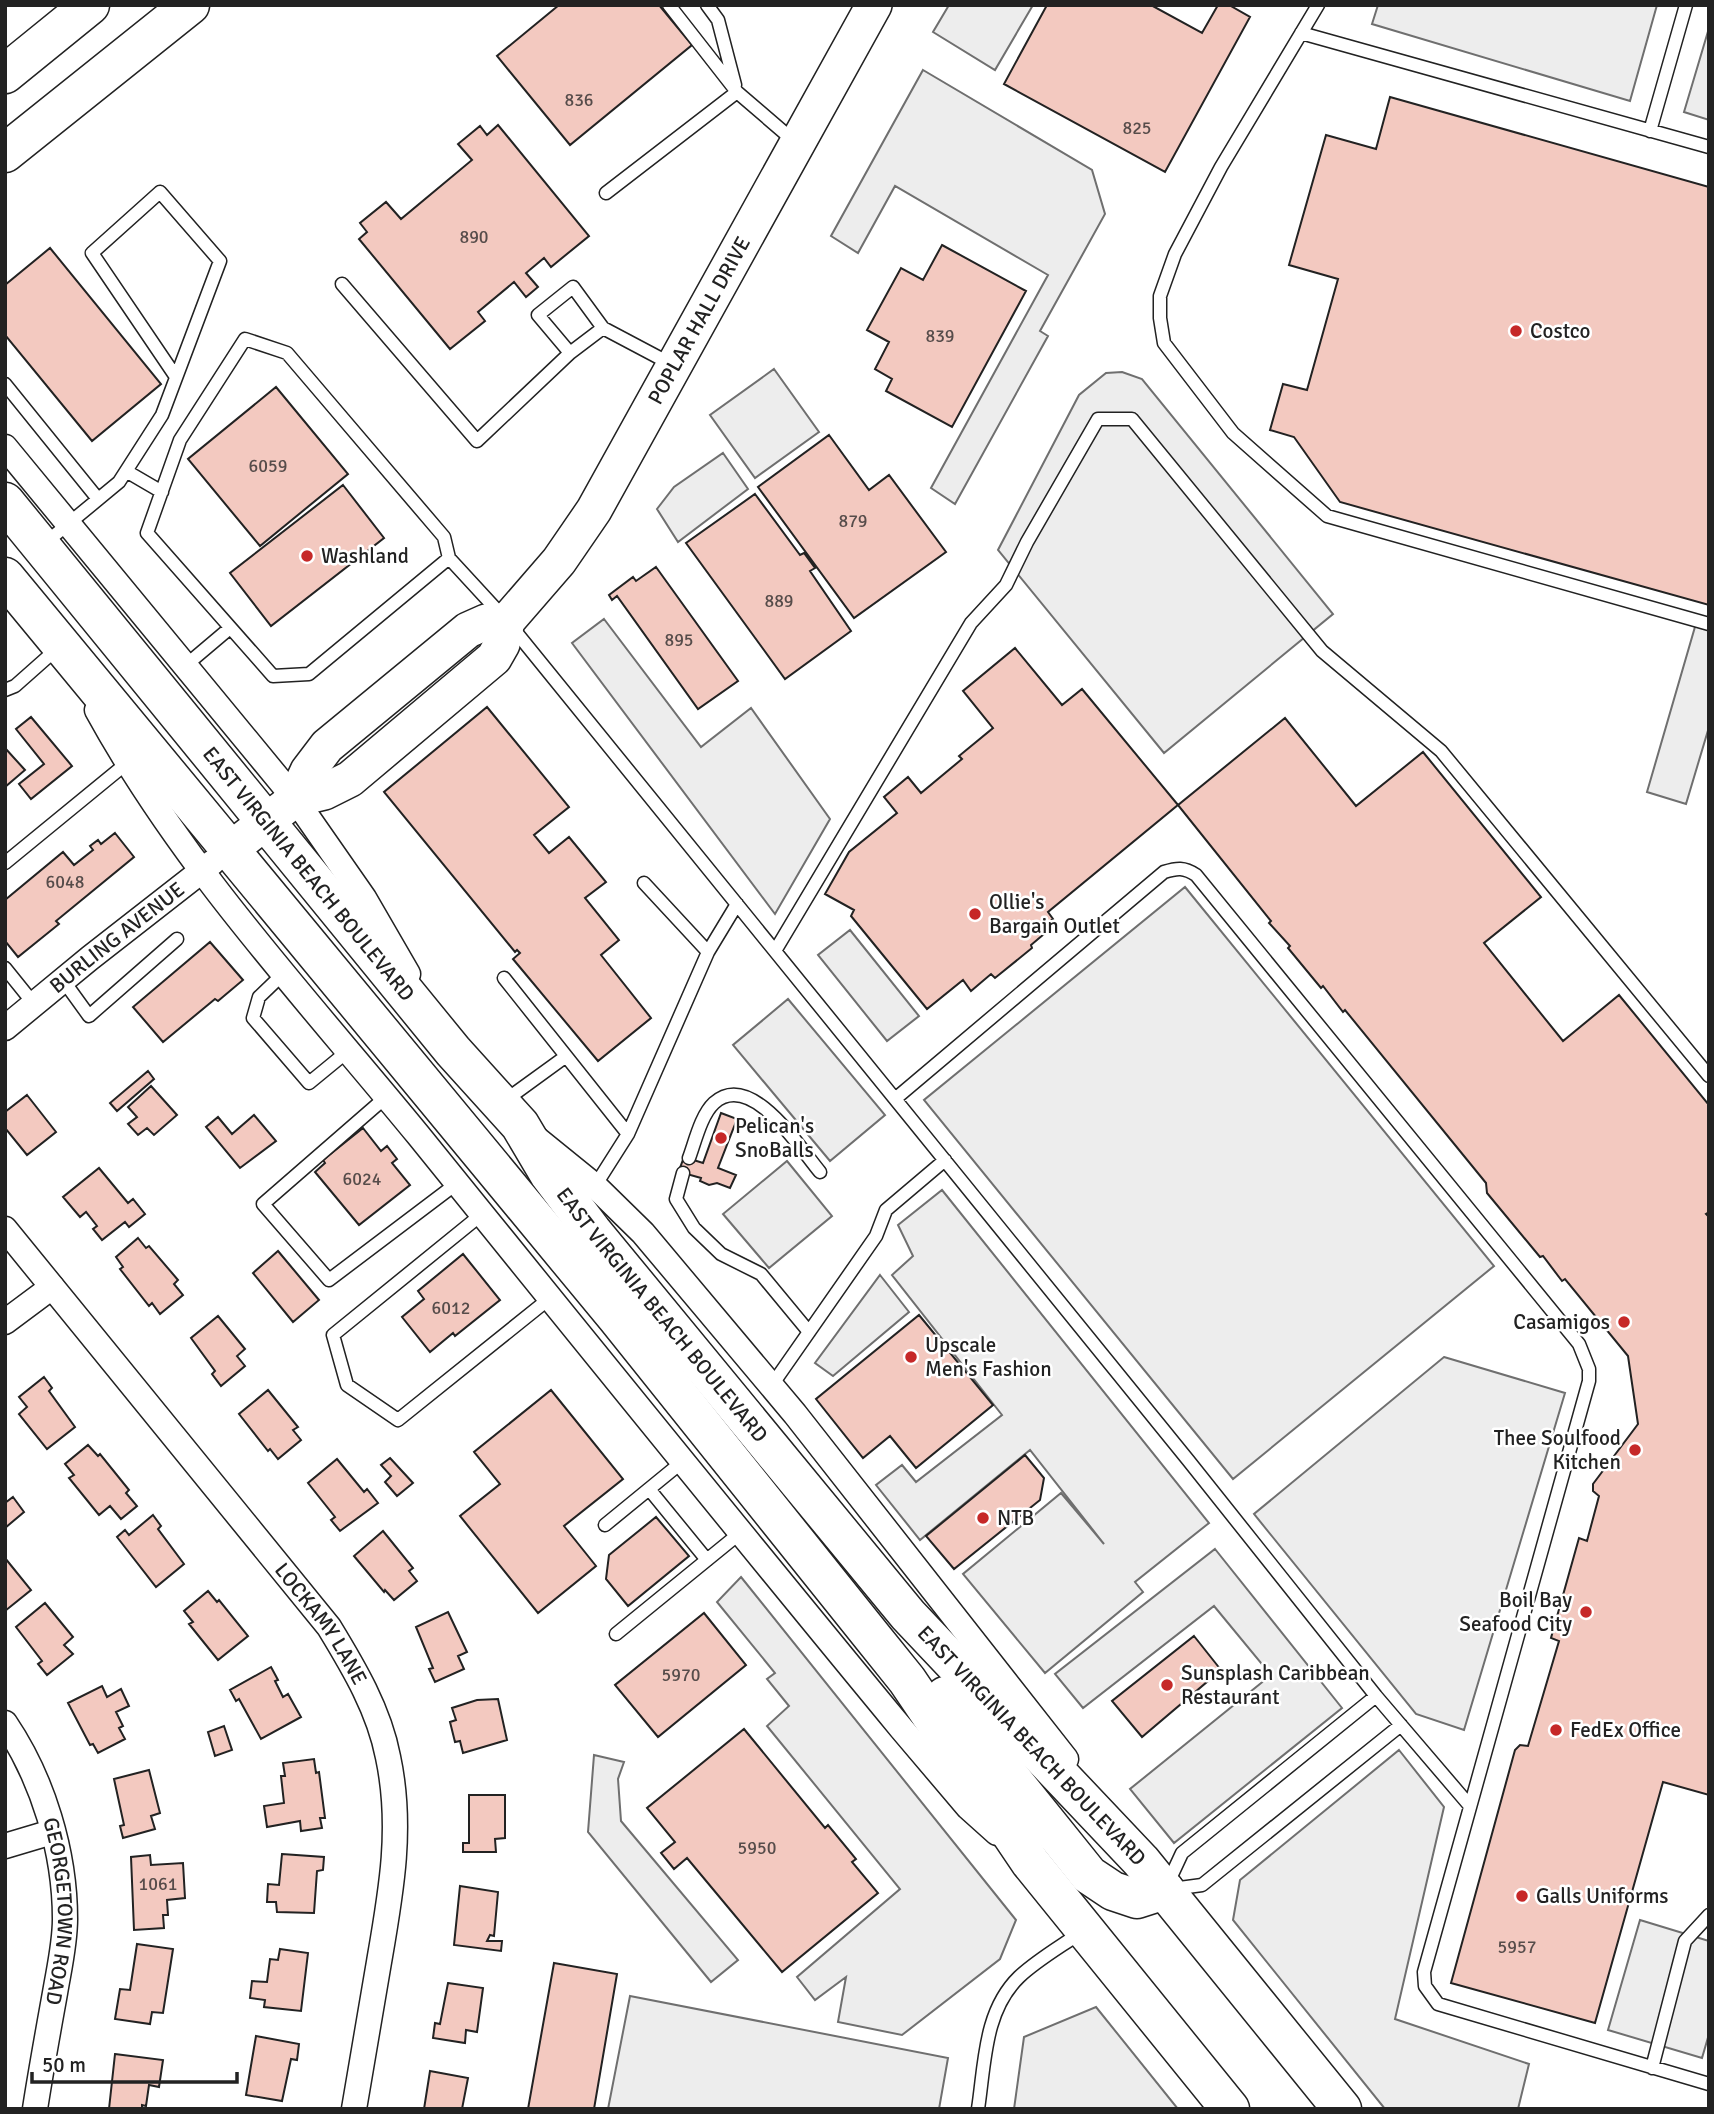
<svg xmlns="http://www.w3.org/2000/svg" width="1714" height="2114" viewBox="0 0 1714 2114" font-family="Signika,sans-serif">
  <rect width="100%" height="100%" fill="#fff"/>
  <!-- parking -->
  <path fill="#ededed" stroke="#6f6f6f" stroke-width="2" d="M949,5H1033L995,70L933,32Z
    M1378,5H1657L1630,101L1372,24Z
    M1709,28V120L1684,112Z
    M923,70L1092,170L1105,214L1040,331L1048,336L955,504L931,488L1048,275L895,186L858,253L831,236Z
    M774,369L819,432L755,478L710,415Z
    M1122,372L1142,379L1333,614L1164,753L998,550L1079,395L1106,373Z
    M723,453L748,489L678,542L657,509L674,487Z
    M604,619L701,747L751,708L830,819L775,914L572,643Z
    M1697,620L1709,623V727L1686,804L1647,792Z
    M1185,887L1494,1266L1233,1479L924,1100Z
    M850,930L919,1016L887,1041L818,955Z
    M788,999L885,1115L830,1161L733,1045Z
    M787,1161L832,1216L769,1268L723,1214Z
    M942,1190L1209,1523L1135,1582L1143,1592L1045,1673L963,1574L1061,1493L1104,1544L1030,1450L920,1540L876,1485L902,1465L916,1482L1002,1415L892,1275L913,1256L898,1225Z
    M880,1275L909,1312L833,1376L815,1363Z
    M1444,1357L1565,1393L1464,1730L1416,1714L1254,1514Z
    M1215,1549L1342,1708L1174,1843L1130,1789L1271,1675L1214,1606L1083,1708L1055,1674Z
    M741,1577L1016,1920L1000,1959L902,2035L838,2022L846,1977L815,2000L797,1977L900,1889L767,1726L789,1706L767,1679L775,1673L717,1602Z
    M1399,1750L1444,1807L1395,2019L1529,2064L1518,2109H1385L1233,1920L1240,1880Z
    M594,1755L624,1762L618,1779L621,1821L738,1960L711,1982L588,1832Z
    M1640,1920L1709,1941V2034L1702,2058L1608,2030Z
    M630,1996L948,2058L939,2109H608Z
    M1096,2007L1178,2109H1014L1024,2037Z"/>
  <!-- building -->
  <path fill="#f3c9c0" stroke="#222" stroke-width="2" d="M559,5H659L692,45L570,145L497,56Z
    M1047,5H1151L1202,33L1218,5H1229L1250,17L1165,172L1004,84Z
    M1390,97L1709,187V605L1340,502L1294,437L1270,430L1283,384L1307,390L1338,279L1289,265L1326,135L1376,149Z
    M498,125L589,236L551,267L544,258L526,273L538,287L526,297L514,282L478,312L485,321L450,349L359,239L367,232L360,223L386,202L401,219L472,160L458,144L480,126L487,135Z
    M942,245L1026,291L952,427L886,391L892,379L875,369L889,342L867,330L901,268L923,280Z
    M50,248L161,384L92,441L5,335V285Z
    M276,387L348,474L260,546L188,459Z
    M829,435L869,490L889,475L946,552L854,618L758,487Z
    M343,485L384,538L271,626L230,573Z
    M755,494L800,555L804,553L815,568L810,571L851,631L785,679L686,543Z
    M656,567L738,681L698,709L617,596L612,600L609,595L633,577L636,581Z
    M1015,648L1062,705L1082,689L1178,805L1285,718L1356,806L1423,752L1541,897L1484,943L1563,1041L1619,995L1709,1105V1212L1706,1214L1709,1217V1795L1663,1782L1595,2023L1451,1983L1515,1750L1520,1745L1528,1746L1559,1641L1551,1638L1579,1538L1587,1541L1599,1496L1593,1491V1484L1638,1424L1628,1356L1565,1279L1562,1281L1543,1256L1540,1257L1487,1193L1486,1183L1345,1010L1343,1012L1323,986L1321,988L1288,948L1290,946L1269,923L1271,921L1178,805L1048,912L1053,919L1047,923L1051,928L1031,945L1032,948L995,978L991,974L971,991L963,980L927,1009L851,916L854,910L825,894L849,852L897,813L884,797L908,777L921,793L962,759L959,756L993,728L963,691Z
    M487,707L569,807L534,835L549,853L569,837L606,882L585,898L619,940L601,955L651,1018L598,1061L513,959L520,953L517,950L515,952L384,792Z
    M31,717L72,766L31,799L19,784L44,764L16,729Z
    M5,748L25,770L5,787Z
    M115,833L134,857L56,921L59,924L18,957L5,941V900L63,852L74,865L93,850L90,846L98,840L101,844Z
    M210,942L243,980L218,1001L215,999L163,1042L133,1007Z
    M148,1071L154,1079L117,1111L110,1103Z
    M151,1086L177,1115L154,1135L147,1128L138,1135L128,1124L137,1117L128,1107Z
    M27,1095L56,1132L27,1155L5,1128V1112Z
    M721,1113L737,1119L718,1168L736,1175L730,1188L717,1183L709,1185L700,1181L701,1178L683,1173L680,1168L684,1157L703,1163Z
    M254,1115L276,1141L240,1168L206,1127L218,1117L232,1134Z
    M363,1128L381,1151L387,1146L397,1159L392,1163L410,1185L359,1225L315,1172L325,1163L323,1160Z
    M99,1168L128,1203L133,1199L145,1214L129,1227L125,1222L102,1240L93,1229L97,1226L86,1212L80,1217L63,1197Z
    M138,1238L146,1248L149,1246L178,1280L174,1284L183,1295L160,1314L152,1303L149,1306L120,1269L123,1267L116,1257Z
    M278,1251L319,1300L293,1322L253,1273Z
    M463,1254L500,1300L455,1336L453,1333L430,1352L402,1317L424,1299L418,1291Z
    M919,1315L993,1405L916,1468L890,1436L863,1458L816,1399Z
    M218,1316L245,1349L237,1356L245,1366L221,1386L212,1374L215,1371L191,1338Z
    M44,1377L52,1388L49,1391L75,1427L47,1449L19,1414L27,1407L19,1397Z
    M268,1390L298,1427L293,1430L301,1440L278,1459L270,1449L268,1451L239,1414Z
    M551,1390L623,1479L564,1526L596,1566L538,1613L460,1516L500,1484L474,1452Z
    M88,1445L98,1456L100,1454L129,1490L126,1493L137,1506L121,1519L110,1506L99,1515L69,1478L74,1475L65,1464Z
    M1025,1455L1044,1478L1040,1500L954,1569L926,1536Z
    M390,1458L413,1483L397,1496L385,1482L391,1476L381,1465Z
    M337,1459L364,1492L367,1489L378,1503L340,1531L331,1520L335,1517L308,1483Z
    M13,1497L24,1512L5,1528V1503Z
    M153,1515L161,1526L158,1529L184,1564L156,1587L117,1537L125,1530L129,1535Z
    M656,1517L689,1556L628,1606L606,1579L609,1555Z
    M383,1531L413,1568L409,1571L417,1581L394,1600L385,1590L384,1592L354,1556Z
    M5,1558L31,1590L5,1611Z
    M208,1591L217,1602L219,1600L248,1636L218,1660L189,1624L193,1622L184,1611Z
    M45,1603L73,1637L64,1645L73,1654L47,1675L38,1664L42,1661L16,1627Z
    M448,1612L467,1652L458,1656L464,1669L435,1682L429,1669L433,1668L416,1627Z
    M704,1613L746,1665L658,1737L615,1685Z
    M1194,1636L1221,1670L1142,1737L1112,1701Z
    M271,1667L278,1680L275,1681L283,1697L288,1694L301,1717L261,1739L239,1699L236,1701L230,1690Z
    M102,1686L107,1697L121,1689L129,1706L116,1712L123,1726L119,1728L125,1739L98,1753L93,1744L90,1745L68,1703Z
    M498,1699L507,1740L463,1753L460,1741L455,1742L450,1722L456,1720L452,1708L477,1700Z
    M224,1726L232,1750L215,1756L208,1732Z
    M744,1729L825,1828L828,1825L856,1859L852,1862L878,1893L782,1972L687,1858L674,1869L661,1853L675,1842L647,1808Z
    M314,1759L316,1773L319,1772L325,1818H320L322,1828L301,1831L300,1821L267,1827L264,1806L284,1803L281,1776H285L283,1763Z
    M149,1770L160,1813L151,1816L155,1829L123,1838L120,1826L124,1825L114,1779Z
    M469,1795H505V1838L495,1839L496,1852H463V1843H469Z
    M282,1854L324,1857L323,1870L317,1871L314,1913L277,1912L276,1902H267L268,1884L279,1885Z
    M150,1855L151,1865L183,1863L185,1898L167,1900L168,1915H163L164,1928L134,1930L131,1857Z
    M460,1886L498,1892L494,1936L490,1935L487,1941H502L501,1951L454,1945Z
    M137,1944L173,1949L163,2013L152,2012L150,2024L115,2019L120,1989L130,1990Z
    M280,1949L308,1953L301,2011L264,2007L265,2000L250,1998L252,1981L267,1982L270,1959L278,1960Z
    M554,1963L617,1974L594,2109H528Z
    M448,1983L483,1988L477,2032L466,2030L465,2043L433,2038L435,2023L440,2024Z
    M256,2036L299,2044L297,2060L291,2059L282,2101L246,2095Z
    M115,2054L163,2060L159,2087L149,2085L146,2106L142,2105V2109H109Z
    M430,2071L468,2078L462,2109H424Z"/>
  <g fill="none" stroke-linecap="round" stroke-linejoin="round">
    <!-- lane casing -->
    <g stroke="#222" stroke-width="15">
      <path id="lane" d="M669,5L737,92
        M707,5L718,20L735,85
        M1318,5L1221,167L1175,254L1160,296V318L1164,343L1233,433L1327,516L1709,624
        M1301,33L1709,147
        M1650,131L1686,5
        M606,193L737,92L794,141
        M342,284L477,441L570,353L538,315L573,287L603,328L671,364
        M570,353L603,328
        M5,384L98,499
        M126,471L162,492
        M44,544L119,482L162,415L220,261L160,192L92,253L176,377
        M449,558L309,674L273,676L147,533L180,440L245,339L287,353L444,537L449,558L507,621L1188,1460L1376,1696L1470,1806
        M185,666L230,628
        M5,690L15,686L59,647
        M5,863L127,763
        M775,951L971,623L1006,585L1027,542L1098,419H1132L1322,651L1441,751L1709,1076
        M708,952L737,904
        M5,968L34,1004
        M284,973L259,997L253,1018L309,1083L348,1051
        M504,978L628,1134
        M63,980L89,1016L177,939
        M386,1097L263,1204L329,1280L456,1184
        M895,1099L1164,872C1177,868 1184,867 1196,875L1579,1344L1589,1369V1381L1424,1972L1425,1986L1438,2004L1709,2084
        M503,1102L565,1057
        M689,1158C695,1142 701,1115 714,1103C751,1070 799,1147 820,1172
        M683,1173L676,1199L694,1228L721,1254L761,1274L809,1332
        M595,1186L628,1134L708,952L644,883
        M482,1214L333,1335L347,1385L398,1420L550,1298
        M772,1385L876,1236L886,1210L945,1160
        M649,1489L707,1560
        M605,1525L682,1462
        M616,1634L740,1533
        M1168,1883L1182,1853L1376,1696
        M1172,1889L1202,1885L1401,1725
        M1652,2068L1685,1941L1709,1915
        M978,2109C985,2063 984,2011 1019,1977C1037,1960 1060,1947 1080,1933"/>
    </g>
    <!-- street casing -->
    <g stroke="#222" stroke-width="27">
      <g id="street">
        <path d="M5,447L295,799L364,898L408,974"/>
        <path d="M97,710C183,867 306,998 419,1136C579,1334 739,1532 901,1728L968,1807L997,1833"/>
        <path id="s1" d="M5,1028L90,958L213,862"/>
        <path d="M537,1139L595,1186L643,1233L795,1414L1066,1759"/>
        <path id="s2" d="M5,1229L329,1627C354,1668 379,1710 388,1757C403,1827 391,1893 379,1962C371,2011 362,2060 354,2109"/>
        <path d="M5,1322L52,1287"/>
        <path id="s3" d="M5,1723C43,1779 65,1852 65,1919C65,1944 59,1969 55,1993C48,2032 41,2070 35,2109"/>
        <path d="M5,1846L52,1832"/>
      </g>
    </g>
    <!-- secondary casing -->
    <g stroke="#222" stroke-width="38">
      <g id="secondary">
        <path d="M295,799L308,771L327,746L468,630L486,622L507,621"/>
        <path id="s4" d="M231,849L295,799L324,792L350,779L494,658L502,644L507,621L559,561L594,510L874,5"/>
      </g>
    </g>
    <!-- primary casing -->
    <g stroke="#222" stroke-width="41">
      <g id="primary">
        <path id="s5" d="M5,502L453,1051L520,1125L549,1174L592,1231L908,1615L1141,1861L1342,2109"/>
        <path d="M5,577L617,1318L874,1639L907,1680L1030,1862L1230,2109"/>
        <path d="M945,1696L1089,1875L1113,1891L1137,1899L1165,1890"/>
      </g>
    </g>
    <!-- highway casing -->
    <g stroke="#222" stroke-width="41">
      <path id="highway" d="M5,74L90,5
        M5,153L190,5"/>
    </g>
    <!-- lane -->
    <use href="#lane" stroke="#fff" stroke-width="12"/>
    <!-- street -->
    <use href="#street" stroke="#fff" stroke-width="24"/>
    <!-- secondary -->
    <use href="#secondary" stroke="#fff" stroke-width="35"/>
    <!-- primary -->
    <use href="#primary" stroke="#fff" stroke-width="38"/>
    <!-- highway -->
    <use href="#highway" stroke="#fff" stroke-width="38"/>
  </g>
  <!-- markers -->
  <g fill="#c62828" stroke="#fff" stroke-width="2.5">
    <circle cx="1516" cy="331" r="7"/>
    <circle cx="307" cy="556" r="7"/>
    <circle cx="975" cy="914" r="7"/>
    <circle cx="721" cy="1138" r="7"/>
    <circle cx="1624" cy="1322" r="7"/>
    <circle cx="911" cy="1357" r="7"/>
    <circle cx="1635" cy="1450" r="7"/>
    <circle cx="983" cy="1518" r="7"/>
    <circle cx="1586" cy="1612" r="7"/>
    <circle cx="1167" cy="1685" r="7"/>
    <circle cx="1556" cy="1730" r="7"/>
    <circle cx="1522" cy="1896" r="7"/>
  </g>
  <g text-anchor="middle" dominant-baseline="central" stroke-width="5" stroke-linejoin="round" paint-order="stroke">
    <!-- number labels -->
    <g font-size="18" fill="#564c4a">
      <text x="579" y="100">836</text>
      <text x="1137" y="128">825</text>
      <text x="474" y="237">890</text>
      <text x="940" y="336">839</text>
      <text x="268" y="466">6059</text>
      <text x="853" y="521">879</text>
      <text x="779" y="601">889</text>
      <text x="679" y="640">895</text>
      <text x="65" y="882">6048</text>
      <text x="362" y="1179">6024</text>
      <text x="451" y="1308">6012</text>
      <text x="681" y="1675">5970</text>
      <text x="757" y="1848">5950</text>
      <text x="158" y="1884">1061</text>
      <text x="1517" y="1947">5957</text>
    </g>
    <!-- street labels -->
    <g font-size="21" fill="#222" stroke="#fff">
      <text stroke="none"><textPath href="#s4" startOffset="726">POPLAR HALL DRIVE</textPath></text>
      <text stroke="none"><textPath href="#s5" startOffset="480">EAST VIRGINIA BEACH BOULEVARD</textPath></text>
      <text stroke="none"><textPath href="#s1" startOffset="144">BURLING AVENUE</textPath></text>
      <text stroke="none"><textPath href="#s5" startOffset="1046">EAST VIRGINIA BEACH BOULEVARD</textPath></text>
      <text stroke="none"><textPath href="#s2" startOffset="506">LOCKAMY LANE</textPath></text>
      <text stroke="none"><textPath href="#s5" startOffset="1614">EAST VIRGINIA BEACH BOULEVARD</textPath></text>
      <text stroke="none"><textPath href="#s3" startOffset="200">GEORGETOWN ROAD</textPath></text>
    </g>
    <!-- poi labels -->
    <g font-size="21" fill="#222" stroke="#fff" text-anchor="start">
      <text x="1530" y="331">Costco</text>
      <text x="321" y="556">Washland</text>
      <text x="989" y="902">Ollie's<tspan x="989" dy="24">Bargain Outlet</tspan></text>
      <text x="735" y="1126">Pelican's<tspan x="735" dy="24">SnoBalls</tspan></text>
      <text x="1610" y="1322" text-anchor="end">Casamigos</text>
      <text x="925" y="1345">Upscale<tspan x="925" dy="24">Men's Fashion</tspan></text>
      <text x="1621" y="1438" text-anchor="end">Thee Soulfood<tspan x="1621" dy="24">Kitchen</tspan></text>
      <text x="997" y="1518">NTB</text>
      <text x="1572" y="1600" text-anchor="end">Boil Bay<tspan x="1572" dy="24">Seafood City</tspan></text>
      <text x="1181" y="1673">Sunsplash Caribbean<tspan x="1181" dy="24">Restaurant</tspan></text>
      <text x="1570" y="1730">FedEx Office</text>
      <text x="1536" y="1896">Galls Uniforms</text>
    </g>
  </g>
  <!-- border -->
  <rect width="1714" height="2114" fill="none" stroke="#222222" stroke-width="14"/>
  <!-- scale -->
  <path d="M32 2072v10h205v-10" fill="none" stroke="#222222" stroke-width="3.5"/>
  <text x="42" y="2072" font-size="21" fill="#222222" stroke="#ffffff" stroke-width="5" paint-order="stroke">50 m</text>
</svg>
